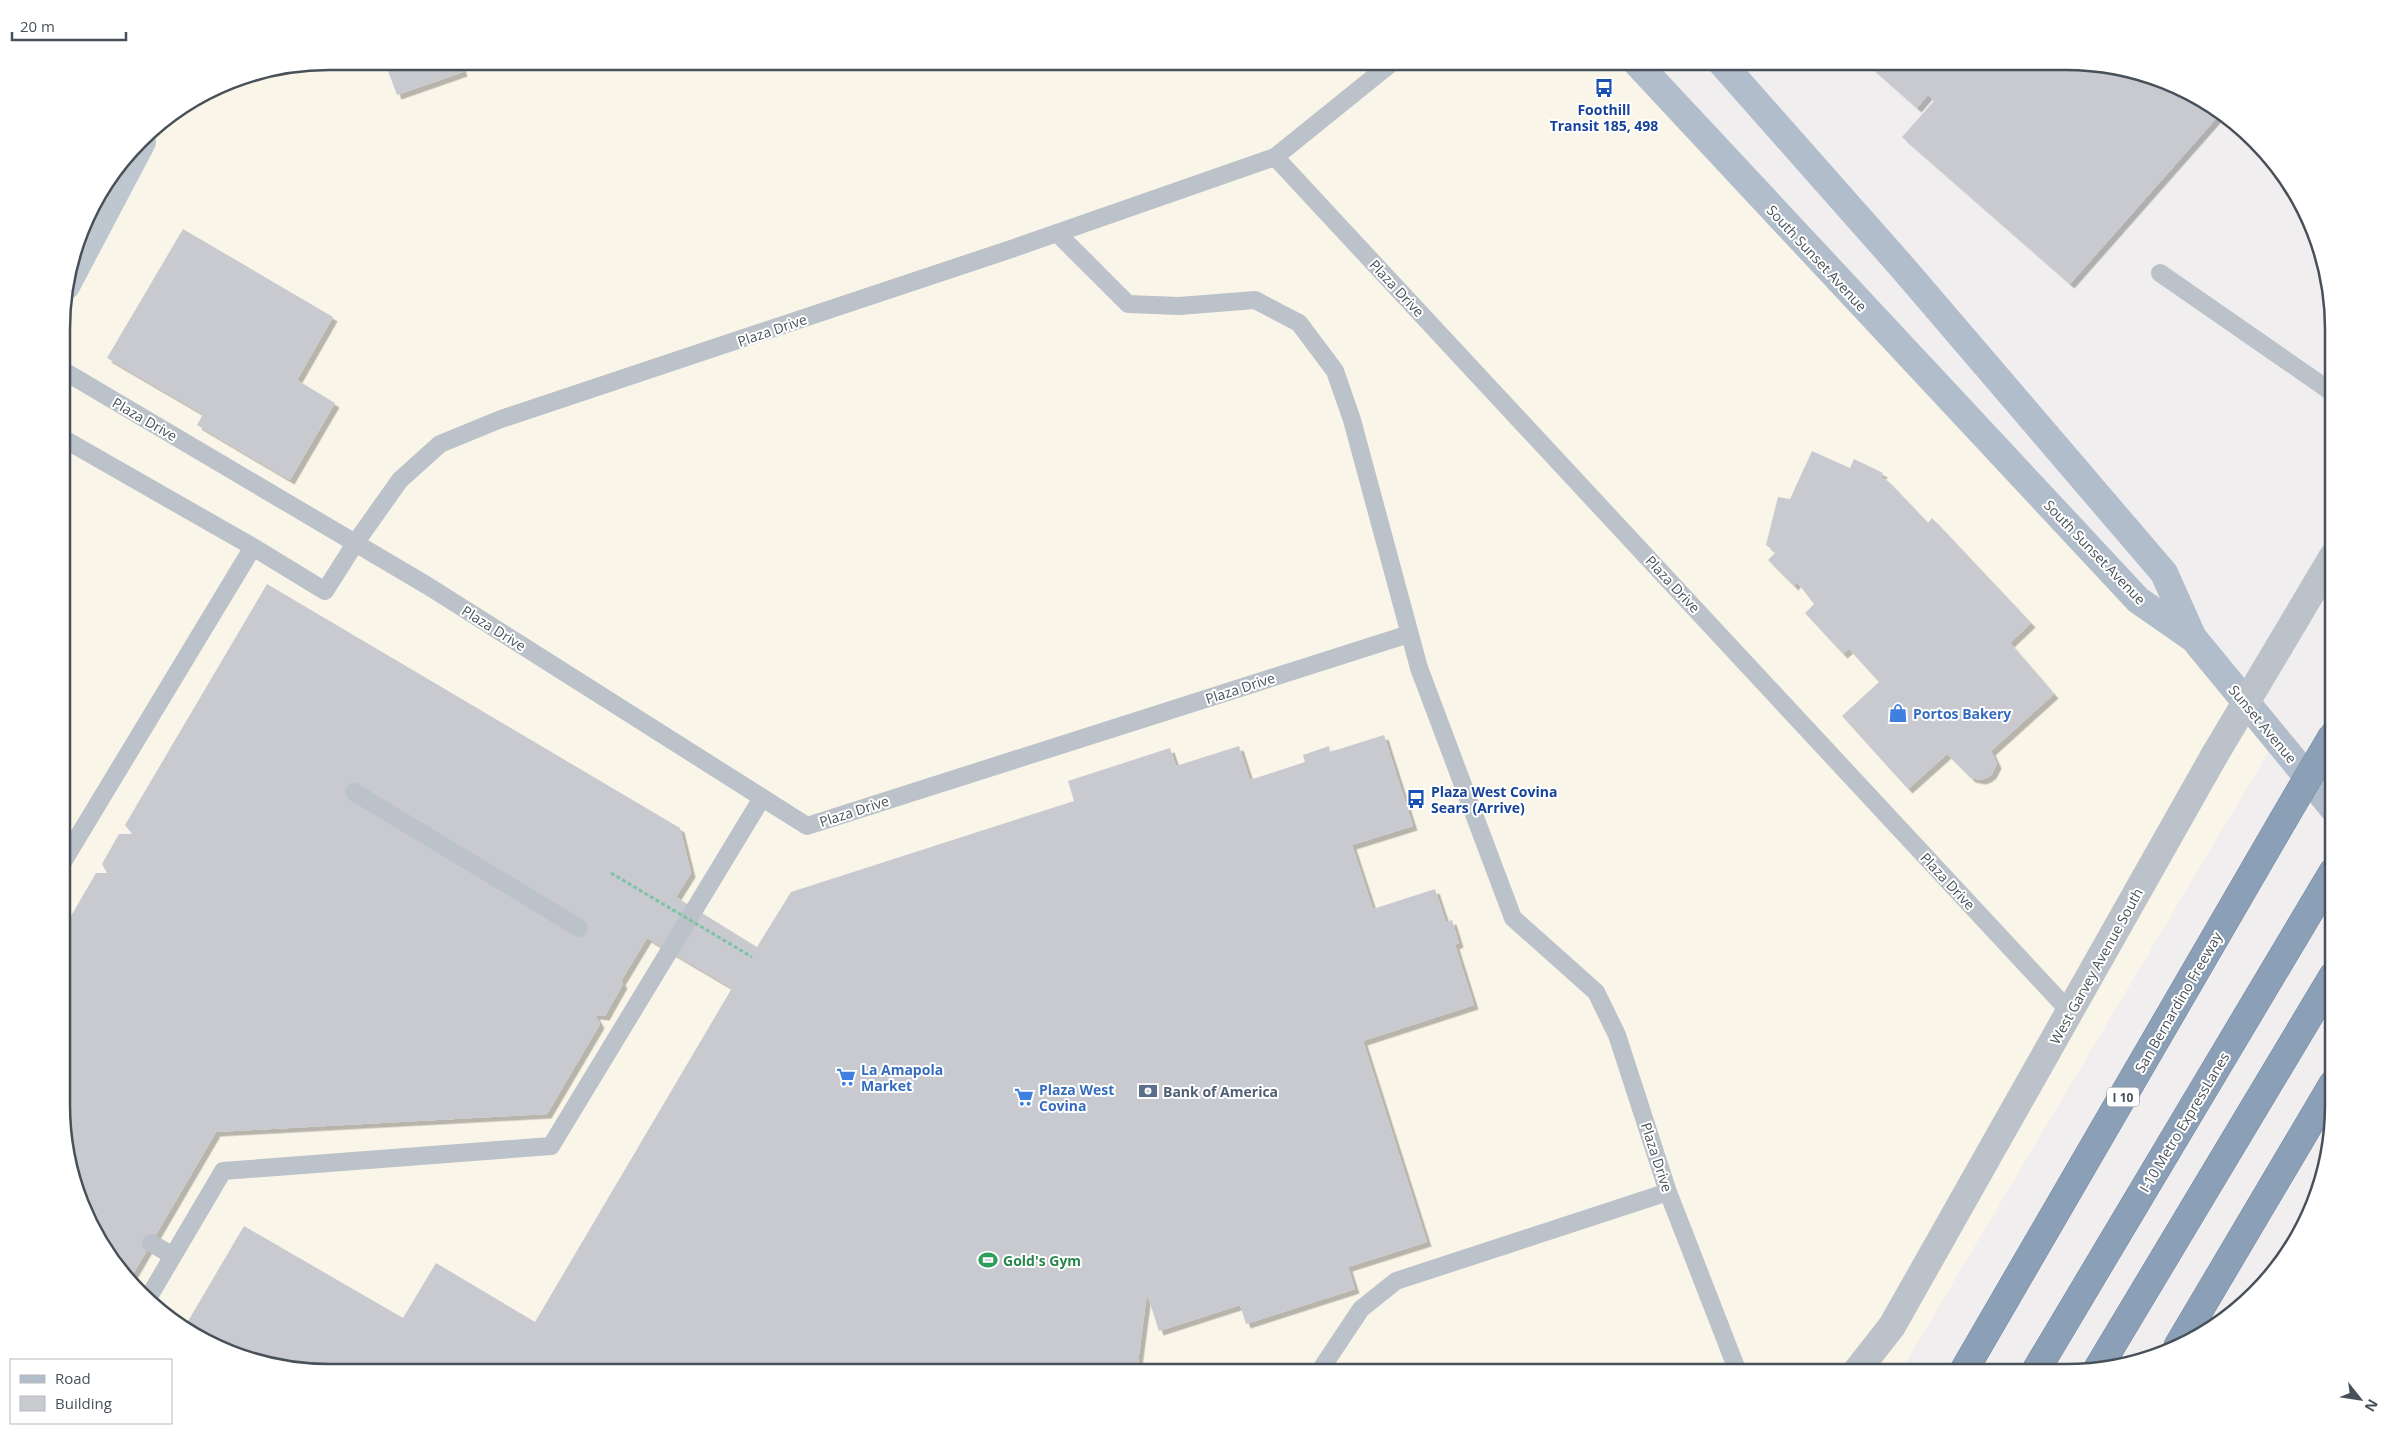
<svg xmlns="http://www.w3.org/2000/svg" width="2395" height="1434" viewBox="0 0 2395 1434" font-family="'Open Sans',sans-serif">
  <defs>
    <filter id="shadow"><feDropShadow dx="4.5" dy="4.5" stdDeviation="0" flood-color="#0004"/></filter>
  </defs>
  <rect width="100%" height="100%" fill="#f0eeee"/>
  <!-- commercial -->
  <path fill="#faf5e9" d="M329,61H1637L2276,739L1900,1372L329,1373L195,1337L140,1295L106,1254L76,1191L64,1140V294L89,210L152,128L227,82Z"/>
  <!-- building -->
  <path fill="#c9cad0" filter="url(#shadow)" d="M407,61H459L463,72L397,95L387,68Z
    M1864,61H2066L2136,70L2200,97L2221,113L2070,284L1902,137L1934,101L1928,95L1917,108Z
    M183,229L333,317L297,380L335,403L290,480L197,425L203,414L107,358Z
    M1812,451L1850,468L1854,459L1883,473L1881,477L1888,481L1928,523L1932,518L2031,623L2010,643L2054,694L1991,751L1997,764L1992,774L1987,778L1981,780L1971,778L1947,754L1908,789L1842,716L1879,682L1849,649L1843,654L1805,613L1814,604L1797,582L1794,586L1768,560L1776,552L1766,545L1778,497L1790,499Z
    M267,584L680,828L691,873L676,897L757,947L791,892L1074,801L1068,781L1170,748L1176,766L1239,746L1250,780L1305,762L1303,755L1329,746L1330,752L1384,735L1413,826L1352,845L1373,909L1435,889L1446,922L1452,920L1459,943L1455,945L1474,1005L1363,1041L1427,1242L1348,1267L1355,1289L1246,1324L1240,1305L1159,1331L1147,1294L1138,1362L1141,1372L329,1373L259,1364L195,1337L184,1328L244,1226L403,1318L436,1263L535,1322L732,988L647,938L621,981L623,984L605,1016L595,1015L600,1024L547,1114L216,1132L129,1281L106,1254L76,1191L64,1140V928L96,873H107L102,864L119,834H132L125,825Z"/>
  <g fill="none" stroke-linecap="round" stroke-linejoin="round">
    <!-- highway casing -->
    <g stroke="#768aa3" stroke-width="29">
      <path id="highway" d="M2178,1346L2333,1084
        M2097,1370L2333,976
        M1963,1372L2282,822
        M2035,1372L2333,872"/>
    </g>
    <!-- lane -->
    <path stroke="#bbc2c9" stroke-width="18" d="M1275,157L2070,1012
      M1057,233L1128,304L1179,306L1255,300L1299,323L1335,371L1352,420L1419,668L1513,918L1596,992L1617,1035L1668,1192L1738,1372
      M2160,273L2333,393
      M64,371L428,586L807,826L1409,634
      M64,439L253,547L325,591L356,542L400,480L440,444L501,419L1017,247L1275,157L1394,61
      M354,792L579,928
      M64,860L253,547
      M151,1243L173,1256
      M147,1300L223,1171L551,1146L762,798
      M1319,1372L1361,1309L1396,1281L1668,1192"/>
    <!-- street -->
    <path stroke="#bbc2c9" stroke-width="28" d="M2279,647L2333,556
      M1856,1372L1892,1326L2214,756"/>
    <!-- secondary -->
    <path stroke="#bec6d0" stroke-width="28" d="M66,286L142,142"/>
    <!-- primary -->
    <path stroke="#b1bdca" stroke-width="28" d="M1635,61L2138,600L2194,639L2333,808
      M1720,61L1903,268L2164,573L2193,638"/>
    <!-- highway -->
    <use href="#highway" stroke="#8b9fb7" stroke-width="28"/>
    <!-- highway-bridge casing -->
    <g stroke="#768aa3" stroke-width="29" stroke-linecap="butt">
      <path id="highway-bridge" d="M2282,822L2333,735"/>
    </g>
    <!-- path-bridge -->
    <path stroke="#7dc3a3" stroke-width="3" stroke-dasharray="4 2.5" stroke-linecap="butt" d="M611,873L752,957"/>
    <!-- street-bridge -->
    <path stroke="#bbc2c9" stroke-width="28" d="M2214,756L2279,647"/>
    <!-- highway-bridge -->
    <use href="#highway-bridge" stroke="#8b9fb7" stroke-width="28"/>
  </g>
  <!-- icons -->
  <defs>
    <g id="bus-bare" transform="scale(1.5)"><path d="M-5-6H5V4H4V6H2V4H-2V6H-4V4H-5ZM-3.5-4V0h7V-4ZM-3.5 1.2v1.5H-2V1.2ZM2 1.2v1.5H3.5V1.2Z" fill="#1a4fb4" stroke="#fff" stroke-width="2.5" paint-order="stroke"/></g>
    <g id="shop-bare" transform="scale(1.5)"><path d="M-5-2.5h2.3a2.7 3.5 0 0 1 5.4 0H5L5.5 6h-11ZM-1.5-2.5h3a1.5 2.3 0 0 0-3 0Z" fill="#3f7fe0" stroke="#fff" stroke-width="2.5" paint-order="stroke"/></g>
    <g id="supermarket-bare" transform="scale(1.5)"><path d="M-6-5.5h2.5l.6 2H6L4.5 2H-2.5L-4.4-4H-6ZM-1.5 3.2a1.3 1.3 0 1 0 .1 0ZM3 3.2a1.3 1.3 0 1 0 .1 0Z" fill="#3f7fe0" stroke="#fff" stroke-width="2.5" paint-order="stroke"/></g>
    <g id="bank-bare" transform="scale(1.5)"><path d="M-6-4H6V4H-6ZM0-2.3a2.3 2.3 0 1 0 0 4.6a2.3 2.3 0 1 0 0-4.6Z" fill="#5c6f8a" stroke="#fff" stroke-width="2.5" paint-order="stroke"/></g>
    <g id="stadium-bare" transform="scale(1.5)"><path d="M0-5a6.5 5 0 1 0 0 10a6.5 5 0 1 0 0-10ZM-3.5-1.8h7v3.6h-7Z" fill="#2e9e5b" stroke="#fff" stroke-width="2.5" paint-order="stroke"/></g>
  </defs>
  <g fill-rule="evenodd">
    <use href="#bus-bare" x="1604" y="88"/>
    <use href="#shop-bare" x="1898" y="713"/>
    <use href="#bus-bare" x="1416" y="799"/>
    <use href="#supermarket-bare" x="846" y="1077"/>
    <use href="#bank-bare" x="1148" y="1091"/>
    <use href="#supermarket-bare" x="1024" y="1097"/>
    <use href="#stadium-bare" x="988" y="1260"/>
  </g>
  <g text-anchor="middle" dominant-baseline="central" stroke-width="4" stroke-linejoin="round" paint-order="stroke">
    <!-- shield labels -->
    <rect fill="#fff" stroke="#7f858b" stroke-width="1" x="2107" y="1087.5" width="32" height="19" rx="4"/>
    <g font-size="12" font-weight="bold" fill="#485159">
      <text x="2123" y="1097">I 10</text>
    </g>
    <!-- transit labels -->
    <g font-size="14" font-weight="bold" fill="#164399" stroke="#fff">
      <text x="1604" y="109">Foothill<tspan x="1604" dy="16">Transit 185, 498</tspan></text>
      <text x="1431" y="791" text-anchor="start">Plaza West Covina<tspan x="1431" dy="16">Sears (Arrive)</tspan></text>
    </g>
    <!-- street labels -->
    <g font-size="14" fill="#485159" stroke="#fff">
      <text transform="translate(1817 258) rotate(47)">South Sunset Avenue</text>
      <text transform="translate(1397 288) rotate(47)">Plaza Drive</text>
      <text transform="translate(772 330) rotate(-19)">Plaza Drive</text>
      <text transform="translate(145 419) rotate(30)">Plaza Drive</text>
      <text transform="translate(2095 552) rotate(46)">South Sunset Avenue</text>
      <text transform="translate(1673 584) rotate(47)">Plaza Drive</text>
      <text transform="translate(494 628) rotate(32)">Plaza Drive</text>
      <text transform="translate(1240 688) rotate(-18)">Plaza Drive</text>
      <text transform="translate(2263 724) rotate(50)">Sunset Avenue</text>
      <text transform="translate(854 811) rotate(-18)">Plaza Drive</text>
      <text transform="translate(1948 881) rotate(47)">Plaza Drive</text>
      <text transform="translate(2096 966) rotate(-61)">West Garvey Avenue South</text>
      <text transform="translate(2178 1002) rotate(-60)">San Bernardino Freeway</text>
      <text transform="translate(2184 1122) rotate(-59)">I-10 Metro ExpressLanes</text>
      <text transform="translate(1657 1157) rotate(72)">Plaza Drive</text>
    </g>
    <!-- shop labels -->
    <g font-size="14" font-weight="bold" fill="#366cbe" stroke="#fff" text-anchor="start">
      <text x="1913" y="713">Portos Bakery</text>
      <text x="861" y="1069">La Amapola<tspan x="861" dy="16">Market</tspan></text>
      <text x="1039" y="1089">Plaza West<tspan x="1039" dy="16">Covina</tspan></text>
    </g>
    <!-- service labels -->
    <g font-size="14" font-weight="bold" fill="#4e5e75" stroke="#fff" text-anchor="start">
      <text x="1163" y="1091">Bank of America</text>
    </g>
    <!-- leisure labels -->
    <g font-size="14" font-weight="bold" fill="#27864d" stroke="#fff" text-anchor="start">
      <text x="1003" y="1260">Gold's Gym</text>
    </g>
  </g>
  <!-- crop -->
  <path d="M0 0H2395V1434H0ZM329 70H2066A259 259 0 0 1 2325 329V1105A259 259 0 0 1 2066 1364H329A259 259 0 0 1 70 1105V329A259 259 0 0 1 329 70Z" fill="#fff" fill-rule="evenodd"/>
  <path fill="none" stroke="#485159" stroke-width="2.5" d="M329 70H2066A259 259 0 0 1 2325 329V1105A259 259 0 0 1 2066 1364H329A259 259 0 0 1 70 1105V329A259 259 0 0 1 329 70Z"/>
  <!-- legend -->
  <rect x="10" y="1359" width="162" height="65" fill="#ffffff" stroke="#b6b9bd"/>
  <rect x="20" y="1375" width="25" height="8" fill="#b1bdca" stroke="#b6b9bd"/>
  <text x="55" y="1384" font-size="15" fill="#485159">Road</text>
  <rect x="20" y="1396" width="25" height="15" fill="#c9cad0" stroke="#b6b9bd"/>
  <text x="55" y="1409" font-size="15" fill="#485159">Building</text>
  <!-- north arrow -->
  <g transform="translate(2360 1399) rotate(120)" stroke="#ffffff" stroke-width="4" paint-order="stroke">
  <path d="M0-4L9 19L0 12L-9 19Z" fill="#485159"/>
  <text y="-8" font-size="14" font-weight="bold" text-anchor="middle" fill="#485159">N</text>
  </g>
  <!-- scale -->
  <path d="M12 32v8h114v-8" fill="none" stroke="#485159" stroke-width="2.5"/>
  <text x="20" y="32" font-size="15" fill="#485159" stroke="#ffffff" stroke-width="4" paint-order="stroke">20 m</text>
</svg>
